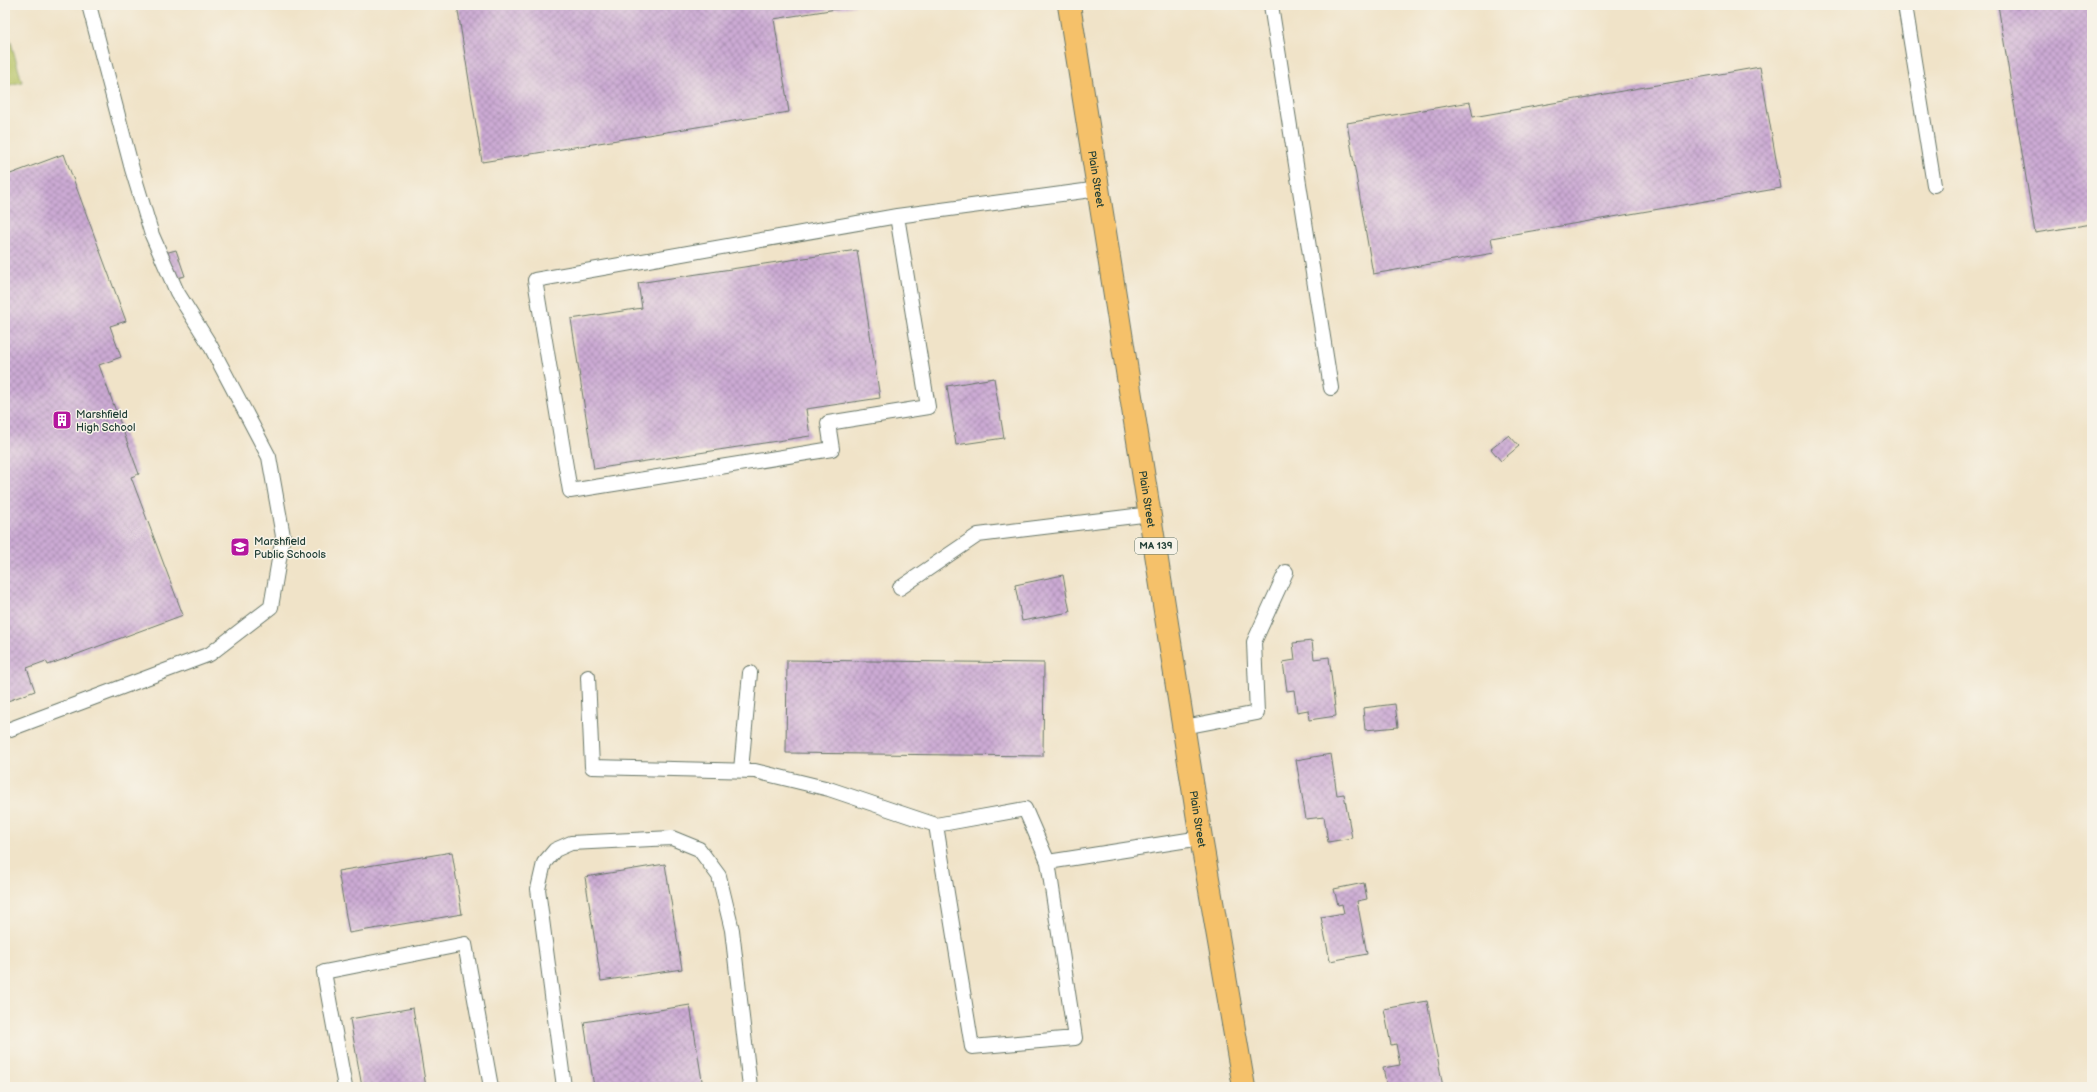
<svg xmlns="http://www.w3.org/2000/svg" width="2097" height="1092" viewBox="0 0 2097 1092" font-family="'Balsamiq Sans',sans-serif">
  <defs>
    <pattern id="building-cross-hatch" width="8" height="8" patternUnits="userSpaceOnUse"><rect width="8" height="8" fill="#ccaad4"/><path d="M0 0l8 8M0 8l8-8" fill="none" stroke="#a58cad"/></pattern>
  </defs>
  <rect width="100%" height="100%" fill="#f7f3e8"/>
  <filter id="ink" filterUnits="userSpaceOnUse"><feTurbulence type="fractalNoise" baseFrequency=".025" numOctaves="2"/><feDisplacementMap in="SourceGraphic" scale="8" xChannelSelector="R" yChannelSelector="G"/><feConvolveMatrix kernelMatrix="1 2 1 2 8 2 1 2 1" color-interpolation-filters="sRGB"/></filter>
  <filter id="wash" filterUnits="userSpaceOnUse"><feTurbulence type="fractalNoise" baseFrequency=".012" numOctaves="4" result="noise"/><feDisplacementMap in="SourceGraphic" scale="16" xChannelSelector="R" yChannelSelector="G"/><feGaussianBlur stdDeviation="0.9" result="paint"/><feColorMatrix in="noise" values="0 0 0 0 0 0 0 0 0 0 0 0 0 0 0 0 0 1.4 0 .05"/><feComposite in="paint" operator="in"/></filter>
  <g filter="url(#wash)">
    <rect width="100%" height="100%" fill="#f0e3c8"/>
    <!-- park -->
    <path fill="#b6c364" stroke="#6a804c" d="M5,21L22,82L5,86Z"/>
    <g id="blocks">
      <!-- building -->
      <path fill="url(#building-cross-hatch)" d="M457,5H855V6L774,19L789,112L482,162Z
        M1998,5H2092V224L2035,233Z
        M1760,67L1781,188L1491,238L1494,253L1373,274L1347,123L1470,102L1473,117Z
        M64,154L126,321L110,326L121,357L99,365L139,474L131,477L183,615L48,665L46,661L27,668L35,691L5,702V176Z
        M176,250L185,276L173,279L165,253Z
        M857,250L880,398L806,409L810,436L594,469L571,319L642,308L638,283Z
        M994,378L1004,438L956,445L947,386Z
        M1509,435L1519,446L1501,461L1491,449Z
        M1063,575L1070,612L1022,621L1015,585Z
        M1312,641L1314,659L1329,657L1336,716L1309,720L1308,710L1297,712L1294,690L1287,691L1283,662L1295,660L1293,643Z
        M787,660L1044,663L1043,756L786,753Z
        M1395,704L1398,727L1365,730L1363,708Z
        M1331,754L1337,795L1344,794L1352,838L1328,842L1324,817L1306,819L1296,760Z
        M452,852L462,914L349,933L338,871Z
        M665,864L682,969L601,981L585,877Z
        M1364,883L1367,899L1357,901L1367,954L1330,961L1321,917L1344,913L1342,904L1338,905L1334,889Z
        M1427,1001L1443,1087H1387L1383,1068L1400,1065L1396,1044L1391,1045L1384,1009Z
        M690,1005L703,1087H594L584,1022Z
        M413,1008L426,1087H362L350,1019Z"/>
    </g>
  </g>
  <g filter="url(#ink)">
    <use href="#blocks" fill-opacity="0" stroke="#687768" stroke-width="1"/>
    <g fill="none" stroke-linecap="round" stroke-linejoin="round">
      <!-- lane casing -->
      <g stroke="#687768" stroke-width="16">
        <path id="lane" d="M1271,5L1331,388
          M1905,5L1934,185
          M897,216L928,407L828,423L832,449L570,491L535,280L897,216L1099,189
          M900,588L978,535L1151,514
          M588,677L592,767L755,771L829,789L936,825
          M1184,727L1257,713L1254,642L1286,572
          M5,731L210,654L271,607L283,536L269,457L210,345L177,292L152,235L132,169L89,5
          M741,770L750,673
          M1048,862L1025,809L936,825L972,1047L1075,1038L1048,862L1201,838
          M345,1087L324,972L465,944L491,1087
          M564,1087L538,889L544,863L555,850L571,843L672,838L699,849L719,876L732,930L750,1087"/>
      </g>
      <!-- primary casing -->
      <g stroke="#687768" stroke-width="24">
        <g id="primary">
          <path id="s1" d="M1069,5L1201,838L1244,1087"/>
        </g>
      </g>
      <!-- lane -->
      <use href="#lane" stroke="#fff" stroke-width="14"/>
      <!-- primary -->
      <use href="#primary" stroke="#f5c16b" stroke-width="22"/>
    </g>
  </g>
  <!-- icons -->
  <defs>
    <g id="building-square" transform="scale(1)"><rect x="-9" y="-9" width="18" height="18" rx="4" fill="#b5179e" stroke="#f7f3e8"/><path d="M-4-6H4V6H1V3H-1V6H-4ZM-2.5-4.3h1.7v1.8h-1.7ZM.8-4.3h1.7v1.8H.8ZM-2.5-1h1.7V.8h-1.7ZM.8-1h1.7V.8H.8Z" fill="#fff"/></g>
    <g id="school-square" transform="scale(1)"><rect x="-9" y="-9" width="18" height="18" rx="4" fill="#b5179e" stroke="#f7f3e8"/><path d="M0-5L7-2L0 1L-7-2ZM-4 1L0 2.5L4 1V4Q0 6-4 4Z" fill="#fff"/></g>
  </defs>
  <g fill-rule="evenodd">
    <use href="#building-square" x="62" y="420"/>
    <use href="#school-square" x="240" y="547"/>
  </g>
  <g text-anchor="middle" dominant-baseline="central" stroke-width="3" stroke-linejoin="round" paint-order="stroke">
    <!-- shield labels -->
    <rect fill="#f7f3e8" stroke="#60746a" stroke-width="1" x="1135" y="538" width="42" height="16" rx="3"/>
    <g font-size="10" font-weight="bold" fill="#1f3d34">
      <text x="1156" y="546">MA 139</text>
    </g>
    <!-- street labels -->
    <g font-size="11" fill="#1f3d34" stroke="#f7f3e8">
      <text stroke="none"><textPath href="#s1" startOffset="176">Plain Street</textPath></text>
      <text stroke="none"><textPath href="#s1" startOffset="500">Plain Street</textPath></text>
      <text stroke="none"><textPath href="#s1" startOffset="824">Plain Street</textPath></text>
    </g>
    <!-- poi labels -->
    <g font-size="11" fill="#1f3d34" stroke="#f7f3e8" text-anchor="start">
      <text x="76" y="414">Marshfield<tspan x="76" dy="13">High School</tspan></text>
      <text x="254" y="541">Marshfield<tspan x="254" dy="13">Public Schools</tspan></text>
    </g>
  </g>
  <!-- margin -->
  <rect width="2097" height="1092" fill="none" stroke="#f7f3e8" stroke-width="20"/>
</svg>
